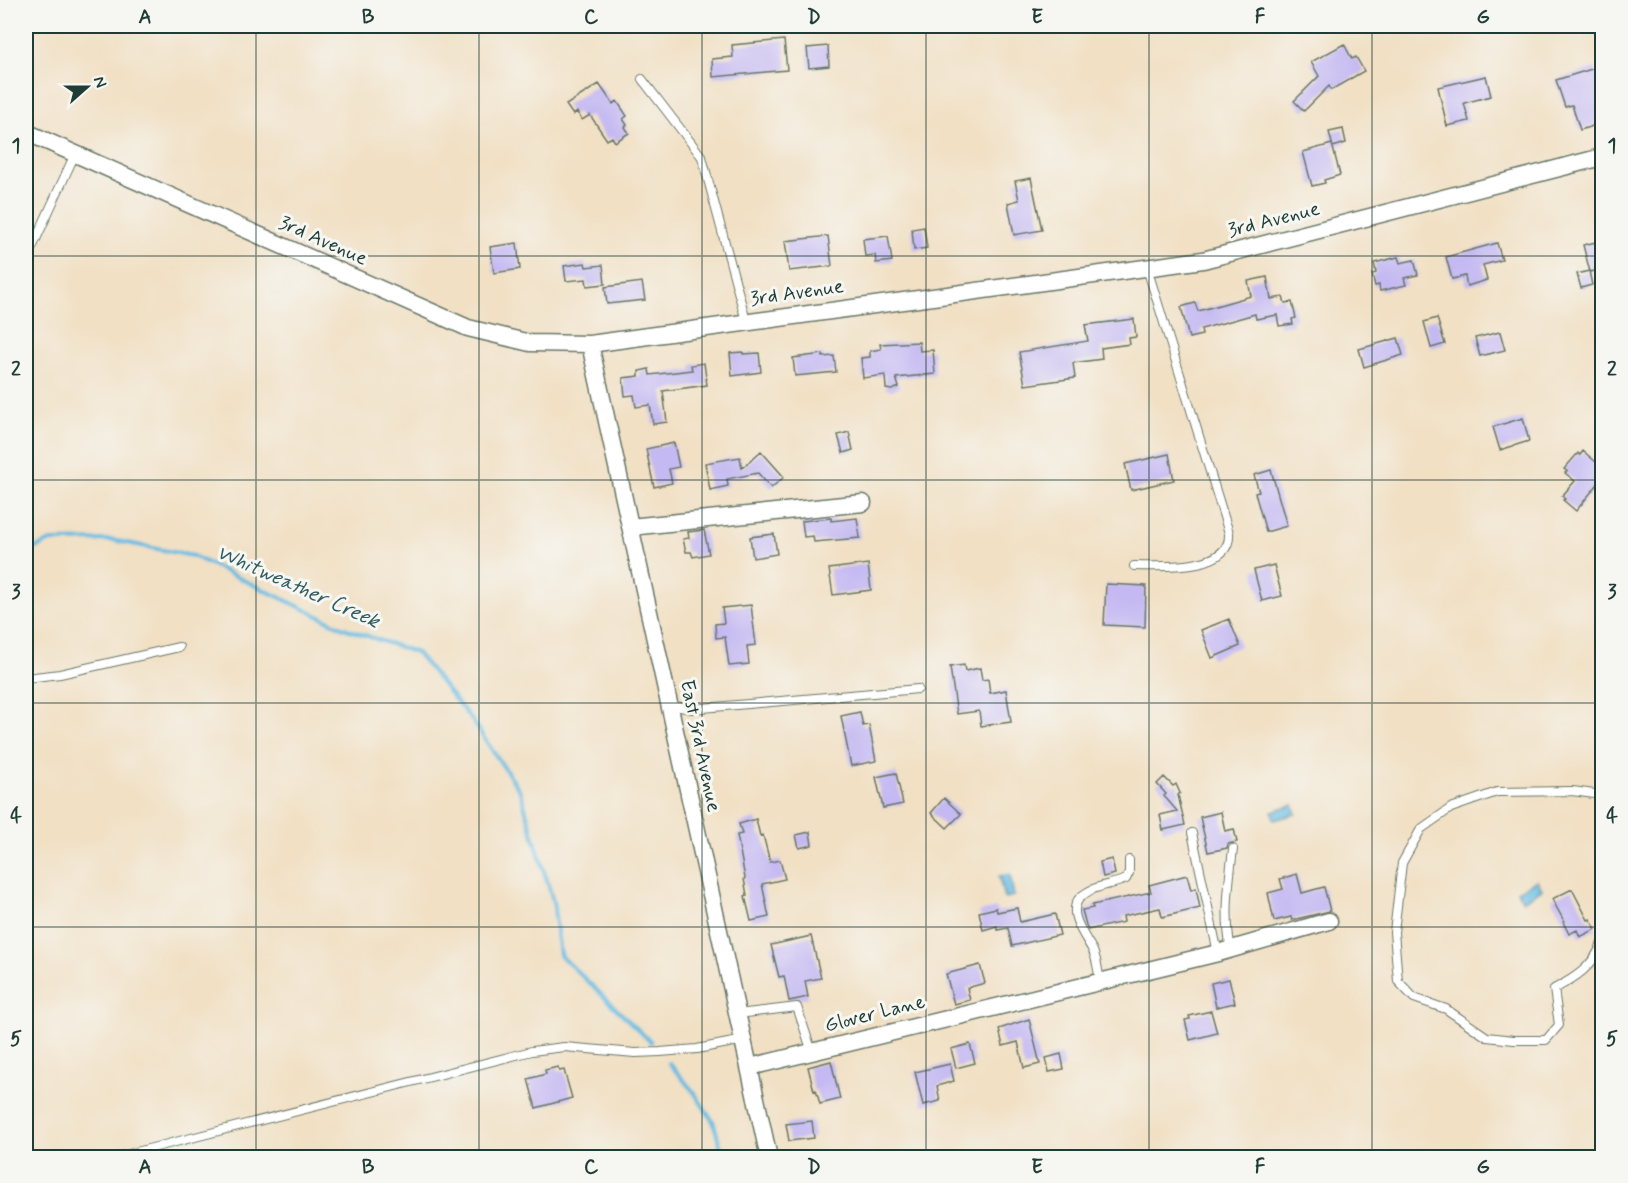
<svg xmlns="http://www.w3.org/2000/svg" width="1628" height="1183" viewBox="0 0 1628 1183" font-family="Mynerve,sans-serif">
  <rect width="100%" height="100%" fill="#f6f6f2"/>
  <filter id="ink" filterUnits="userSpaceOnUse"><feTurbulence type="fractalNoise" baseFrequency=".0167" numOctaves="2"/><feDisplacementMap in="SourceGraphic" scale="12" xChannelSelector="R" yChannelSelector="G"/><feConvolveMatrix kernelMatrix="1 2 1 2 8 2 1 2 1" color-interpolation-filters="sRGB"/></filter>
  <filter id="wash" filterUnits="userSpaceOnUse"><feTurbulence type="fractalNoise" baseFrequency=".008" numOctaves="4" result="noise"/><feDisplacementMap in="SourceGraphic" scale="24" xChannelSelector="R" yChannelSelector="G"/><feGaussianBlur stdDeviation="1.35" result="paint"/><feColorMatrix in="noise" values="0 0 0 0 0 0 0 0 0 0 0 0 0 0 0 0 0 1.4 0 .05"/><feComposite in="paint" operator="in"/></filter>
  <g filter="url(#wash)">
    <rect width="100%" height="100%" fill="#f1e0c4"/>
    <!-- water -->
    <path fill="#66bbe2" stroke="#427c8b" stroke-width="1.5" d="M1293,805L1296,814L1274,820L1272,811Z
      M1010,874L1014,896L1004,898L999,876Z
      M1537,880L1542,889L1523,901L1517,891Z"/>
    <g fill="none" stroke-linecap="round" stroke-linejoin="round">
      <!-- stream -->
      <path stroke="#66bbe2" stroke-width="4" d="M26,552L51,541L112,540L193,556L344,628L417,653L471,719L520,791L553,901L560,955L651,1042
        M669,1063L693,1091L713,1121L724,1158"/>
    </g>
    <g id="blocks">
      <!-- building -->
      <path fill="#c4b9f2" d="M784,40L787,70L713,77L712,59L733,57L732,45Z
        M1344,44L1352,59L1356,57L1364,71L1331,90L1329,86L1304,111L1294,101L1319,76L1311,62Z
        M828,46L829,66L809,68L807,48Z
        M1595,68L1602,94V123L1580,130L1572,105L1565,107L1556,80Z
        M1486,76L1491,96L1464,103L1469,121L1447,126L1438,87Z
        M599,84L613,104L617,101L627,116L623,119L627,125L625,127L629,133L615,142L612,137L607,140L590,115L582,120L577,112L573,115L566,105Z
        M1343,129L1346,143L1333,147L1329,132Z
        M1332,144L1340,175L1324,180L1325,183L1312,186L1303,152Z
        M1031,178L1042,230L1014,235L1008,203L1019,200L1015,181Z
        M924,227L927,248L914,250L912,229Z
        M828,236L832,266L789,271L785,241Z
        M888,236L892,261L876,263L875,255L865,256L863,239Z
        M1596,242L1602,269L1590,272L1583,245Z
        M517,243L520,269L494,273L490,247Z
        M1497,243L1502,260L1483,265L1487,280L1467,286L1465,276L1452,279L1446,257Z
        M1398,257L1400,263L1414,260L1418,275L1404,278L1406,285L1380,291L1379,285L1375,286L1372,274L1376,273L1374,263Z
        M585,263L586,267L603,265L605,284L587,286L586,279L566,281L564,266Z
        M1589,271L1592,285L1581,288L1577,274Z
        M1267,277L1271,299L1283,297L1285,303L1292,302L1296,318L1292,319L1293,324L1279,326L1277,315L1256,319L1255,314L1201,329L1202,335L1189,338L1181,307L1195,303L1198,311L1251,296L1248,281Z
        M642,282L645,300L607,304L605,287Z
        M1437,318L1445,344L1431,348L1424,322Z
        M1134,319L1136,337L1129,338L1130,344L1101,348L1102,359L1073,363L1075,378L1025,385L1019,352L1088,341L1085,325Z
        M1500,332L1505,350L1480,356L1475,338Z
        M1398,338L1403,355L1364,367L1359,349Z
        M919,342L920,351L933,350L935,374L896,378L899,387L892,390L886,389L885,375L863,378L861,358L870,357V351L881,349L880,344Z
        M743,352V354L759,353L761,372L732,376L730,353Z
        M823,354V357L834,356L836,372L795,376L793,358Z
        M704,363L707,385L663,391L667,422L653,424L650,405L636,407L634,395L625,396L623,378L639,376V371L649,369L650,375L692,370L691,365Z
        M1523,418L1529,441L1500,450L1493,427Z
        M849,432L853,450L843,453L838,435Z
        M674,443L679,467L669,469L672,483L654,487L646,449Z
        M761,451L784,477L771,488L758,473L727,479L728,486L710,490L705,463L740,457L742,468Z
        M1583,451L1596,462L1602,454V479L1576,511L1563,500L1565,499L1562,496L1575,481L1565,473L1567,471L1564,469L1578,453L1580,455Z
        M1169,454L1174,480L1131,490L1125,464Z
        M1271,470L1287,526L1266,532L1255,493L1259,492L1254,475Z
        M831,518V521L857,518L860,538L814,542L813,536L804,537L802,521Z
        M704,530L709,554L693,557L691,552H686L683,539L689,538L688,532Z
        M774,534L777,554L753,558L750,537Z
        M868,564L871,590L833,595L829,569Z
        M1274,565L1282,596L1262,601L1254,570Z
        M1106,584L1146,586L1145,627L1104,625Z
        M751,605L756,645L747,646L749,664L729,666L725,637L716,638L715,624L724,623L722,608Z
        M1229,619L1240,646L1212,658L1201,630Z
        M964,665L965,671L980,668L982,680L988,679L990,693L1006,690L1011,722L981,726L979,711L957,714L950,667Z
        M860,712L863,726L869,725L876,761L851,766L841,716Z
        M896,773L903,804L883,808L876,777Z
        M1164,777L1173,786L1176,784L1180,793L1178,795L1185,825L1163,830L1160,815L1177,811L1164,796L1166,794L1157,784Z
        M944,798L961,814L947,828L931,813Z
        M1221,812L1225,831L1234,829L1237,842L1228,844L1227,848L1208,852L1200,817Z
        M756,819L760,836L763,835L770,862L780,860L785,879L762,884L769,917L751,921L745,896L747,895L744,879L745,878L737,835L742,834L739,824Z
        M810,832L812,845L799,848L796,835Z
        M1112,859L1115,874L1103,877L1100,862Z
        M1297,874L1302,893L1324,887L1330,911L1292,920L1291,917L1274,921L1268,893L1283,889L1280,879Z
        M1187,875L1191,890L1196,888L1200,908L1162,917L1160,908L1123,916L1124,922L1088,930L1086,925L1082,910L1093,908L1092,905L1151,892L1149,885Z
        M1572,889L1588,920L1590,919L1596,929L1580,937L1577,930L1569,934L1563,922L1564,921L1552,899Z
        M996,908L997,912L1017,908L1020,922L1055,914L1060,935L1012,946L1008,928L997,930V926L983,930L979,912Z
        M811,936L821,978L805,981L808,997L789,1001L784,976L779,977L771,945Z
        M980,965L985,983L967,988L970,1000L954,1004L946,974Z
        M1229,979L1235,1003L1216,1007L1211,983Z
        M1211,1011L1217,1033L1190,1040L1185,1020L1190,1019L1189,1016Z
        M1029,1019L1040,1064L1024,1068L1018,1042L1003,1046L999,1029Z
        M970,1044L975,1063L956,1068L951,1049Z
        M1061,1054L1064,1069L1049,1072L1046,1058Z
        M831,1061L840,1099L820,1104L816,1090L814,1091L808,1067Z
        M950,1064L954,1081L937,1086L940,1101L923,1105L915,1072Z
        M558,1067L559,1071L564,1070L572,1098L536,1108L528,1079L546,1074L545,1070Z
        M812,1121L814,1138L789,1141L786,1124Z"/>
    </g>
  </g>
  <g filter="url(#ink)">
    <use href="#blocks" fill-opacity="0" stroke="#687666" stroke-width="1.5"/>
    <g fill="none" stroke-linecap="round" stroke-linejoin="round">
      <!-- lane casing -->
      <g stroke="#687666" stroke-width="10">
        <path id="lane" d="M642,79L702,157L746,321
          M26,261L75,154
          M1134,566C1159,566 1232,572 1229,533L1147,268
          M26,678L60,674L179,647
          M670,705L691,709L918,689
          M1602,795L1572,791L1497,792L1451,808L1421,829L1402,863L1394,932L1398,981L1414,998L1446,1009L1487,1037L1514,1040H1546L1559,1025L1554,989C1575,978 1594,966 1602,943
          M1192,833L1218,953
          M1231,950C1224,916 1229,882 1233,849
          M1100,981C1098,971 1097,958 1092,949C1083,933 1062,907 1086,893C1097,885 1113,885 1126,879L1129,873V860
          M738,1014L797,1007L812,1052
          M113,1158L532,1051L564,1047L635,1053L660,1052L697,1049L744,1040"/>
      </g>
      <!-- street casing -->
      <g stroke="#687666" stroke-width="19">
        <path id="street" d="M26,132L468,328L530,343L590,344L1203,260L1602,157
          M590,344L769,1158
          M630,527L863,503
          M750,1067L1218,953L1329,921"/>
      </g>
      <!-- lane -->
      <use href="#lane" stroke="#fff" stroke-width="8"/>
      <!-- street -->
      <use href="#street" stroke="#fff" stroke-width="16"/>
    </g>
  </g>
  <!-- grid -->
  <path fill="none" stroke="#1f3d34" stroke-width="1.5" stroke-opacity="0.55" d="M256,26V1158M479,26V1158M702,26V1158M926,26V1158M1149,26V1158M1372,26V1158M26,256H1602M26,480H1602M26,703H1602M26,927H1602"/>
  <g text-anchor="middle" dominant-baseline="central" stroke-width="6" stroke-linejoin="round" paint-order="stroke">
    <!-- street labels -->
    <g font-size="20" fill="#1f3d34" stroke="#f6f6f2">
      <text transform="translate(1274 220) rotate(-14)">3rd Avenue</text>
      <text transform="translate(323 241) rotate(24)">3rd Avenue</text>
      <text transform="translate(797 293) rotate(-8)">3rd Avenue</text>
      <text transform="translate(700 746) rotate(78)">East 3rd Avenue</text>
      <text transform="translate(875 1014) rotate(-14)">Glover Lane</text>
    </g>
    <!-- water labels -->
    <g font-size="21" font-style="italic" fill="#315c60" stroke="#f6f6f2">
      <text transform="translate(298 587) rotate(24)">Whitweather Creek</text>
    </g>
  </g>
  <!-- margin -->
  <rect width="1628" height="1183" fill="none" stroke="#f6f6f2" stroke-width="66"/>
  <!-- north arrow -->
  <g transform="translate(87 87) rotate(69)" stroke="#f6f6f2" stroke-width="4.5" paint-order="stroke">
  <path d="M0-4.5L10 22L0 15L-10 22Z" fill="#1f3d34"/>
  <text y="-9" font-size="16" font-weight="bold" text-anchor="middle" fill="#1f3d34">N</text>
  </g>
  <rect x="33" y="33" width="1562" height="1117" fill="none" stroke="#1f3d34" stroke-width="2"/>
  <g font-size="20" text-anchor="middle" font-weight="bold" fill="#1f3d34">
    <text x="145" y="23">A</text>
    <text x="368" y="23">B</text>
    <text x="591" y="23">C</text>
    <text x="814" y="23">D</text>
    <text x="1037" y="23">E</text>
    <text x="1260" y="23">F</text>
    <text x="1483" y="23">G</text>
    <text x="16" y="152">1</text>
    <text x="1612" y="152">1</text>
    <text x="16" y="375">2</text>
    <text x="1612" y="375">2</text>
    <text x="16" y="598">3</text>
    <text x="1612" y="598">3</text>
    <text x="16" y="822">4</text>
    <text x="1612" y="822">4</text>
    <text x="16" y="1045">5</text>
    <text x="1612" y="1045">5</text>
    <text x="145" y="1173">A</text>
    <text x="368" y="1173">B</text>
    <text x="591" y="1173">C</text>
    <text x="814" y="1173">D</text>
    <text x="1037" y="1173">E</text>
    <text x="1260" y="1173">F</text>
    <text x="1483" y="1173">G</text>
  </g>
</svg>
